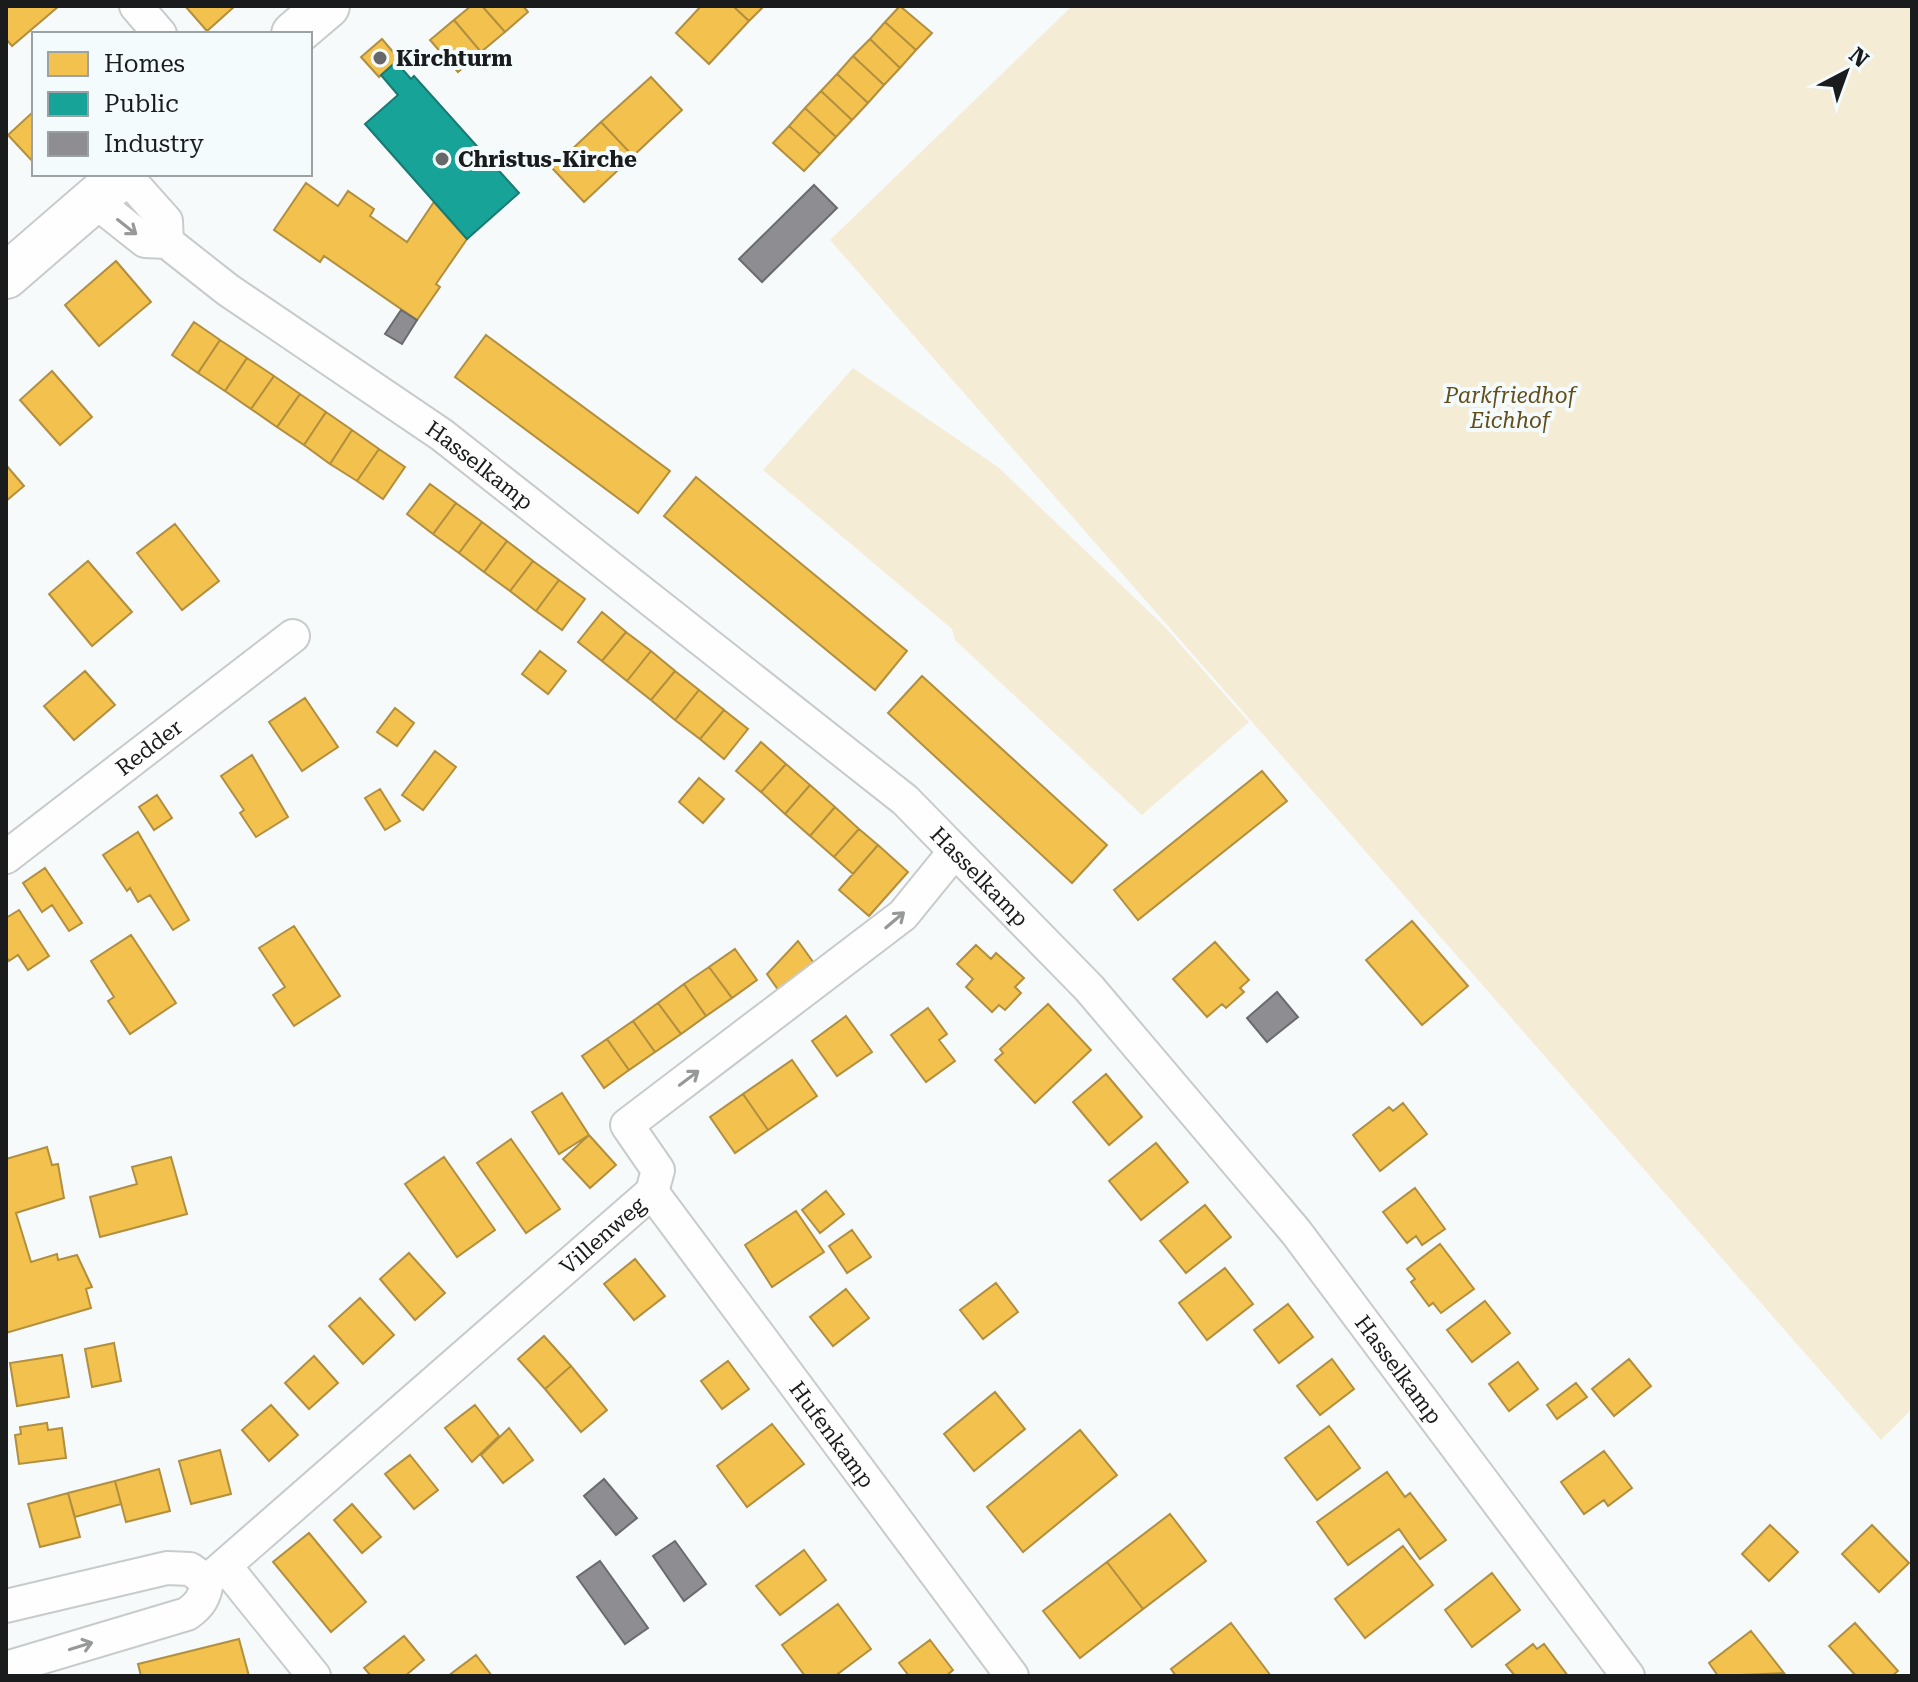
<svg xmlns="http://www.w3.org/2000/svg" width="1918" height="1682" viewBox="0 0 1918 1682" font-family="'Roboto Serif',serif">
  <rect width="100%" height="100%" fill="#f6fafb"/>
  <!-- green -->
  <path fill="#f5ecd6" d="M1072,6H1912V1409L1881,1440L830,240Z
    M853,368L998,467L1164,626L1249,722L1142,815L955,640L952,629L763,470Z"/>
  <!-- homes -->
  <path fill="#f2c14e" stroke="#b18f3f" stroke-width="2" d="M6,6H59L12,46L6,39Z
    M185,6H235L207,31Z
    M471,6H482L505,32L481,52L454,20Z
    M482,6H523L528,12L505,32Z
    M701,6H733L749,21L709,64L676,33Z
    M733,6H764L749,21Z
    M900,6L932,33L916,50L885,22Z
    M454,20L481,52L458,72L430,40Z
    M885,22L916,50L900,68L870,39Z
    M382,39L399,59L379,77L361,57Z
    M870,39L900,68L884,85L853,56Z
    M853,56L884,85L868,103L837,74Z
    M837,74L868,103L852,120L821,91Z
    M651,77L682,110L633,156L601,122Z
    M821,91L852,120L836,137L805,108Z
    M805,108L836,137L820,154L789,126Z
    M34,111V163L8,135Z
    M601,122L633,156L584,202L552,168Z
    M789,126L820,154L804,171L773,143Z
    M306,183L338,206L348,191L374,209L370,216L407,242L434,202L467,239L436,284L440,287L417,320L324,256L320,262L274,230Z
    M116,261L151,302L99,346L65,305Z
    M194,322L220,340L198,373L172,355Z
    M486,335L670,471L638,513L455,377Z
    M220,340L247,358L225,391L198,373Z
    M247,358L274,376L251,409L225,391Z
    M52,371L92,417L60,445L20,400Z
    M274,376L300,394L277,427L251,409Z
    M300,394L326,412L304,445L277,427Z
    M326,412L352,430L330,464L304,445Z
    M352,430L379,449L357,481L330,464Z
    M379,449L405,467L383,499L357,481Z
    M6,465L24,486L6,501Z
    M696,477L907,651L875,690L664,516Z
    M430,484L456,503L433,534L407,514Z
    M456,503L482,522L459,553L433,534Z
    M482,522L507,541L484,572L459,553Z
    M175,524L219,581L182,610L137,553Z
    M507,541L533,561L510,591L484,572Z
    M88,561L132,612L92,646L49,594Z
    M533,561L559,580L536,611L510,591Z
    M559,580L585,599L562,630L536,611Z
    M602,612L626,632L602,661L578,642Z
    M626,632L651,651L627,681L602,661Z
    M540,651L566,671L548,694L522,674Z
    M651,651L675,671L651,700L627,681Z
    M85,671L115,705L74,740L44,706Z
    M675,671L699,690L675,720L651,700Z
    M922,676L1107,845L1072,883L888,713Z
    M699,690L724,710L700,739L675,720Z
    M305,698L338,747L302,771L269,722Z
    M395,708L414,723L397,746L377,732Z
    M724,710L748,729L724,759L700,739Z
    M761,742L786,764L761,792L736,771Z
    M435,751L456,767L423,810L402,795Z
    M252,755L288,817L256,837L240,813L244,810L221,776Z
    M786,764L810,785L785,814L761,792Z
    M1262,771L1287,801L1138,920L1114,890Z
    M699,778L724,799L703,823L679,802Z
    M810,785L835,807L810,836L785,814Z
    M380,789L400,821L385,830L365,798Z
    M157,795L172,818L154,830L139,807Z
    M835,807L859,829L834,857L810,836Z
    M859,829L878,845L853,874L834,857Z
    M138,832L189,920L173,930L150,895L138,902L130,888L127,891L103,855Z
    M878,845L908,872L869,916L839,890Z
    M45,868L82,923L69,931L52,905L42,912L23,883Z
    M19,910L49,956L28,970L18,955L9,961L6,957V918Z
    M1412,921L1468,986L1422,1025L1366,960Z
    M294,926L340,996L294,1026L273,995L285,987L259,948Z
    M131,935L176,1003L130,1034L108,1001L114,997L91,961Z
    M798,941L816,966L779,991L767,974Z
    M1215,942L1249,980L1240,988L1244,992L1226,1008L1222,1004L1207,1017L1173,979Z
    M976,945L991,959L996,953L1024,978L1015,987L1021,993L1005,1010L999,1005L992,1012L966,987L973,979L957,964Z
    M735,949L757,980L732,998L709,967Z
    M709,967L732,998L706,1016L684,984Z
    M684,984L706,1016L681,1034L658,1003Z
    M658,1003L681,1034L655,1052L633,1021Z
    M1048,1004L1091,1050L1035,1103L995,1060L1003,1053L1000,1049Z
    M928,1008L947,1034L939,1040L955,1061L926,1082L891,1035Z
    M846,1016L872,1052L837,1076L812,1041Z
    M633,1021L655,1052L629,1070L607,1039Z
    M607,1039L629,1070L604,1088L582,1056Z
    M792,1060L817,1096L768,1130L743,1094Z
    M1106,1074L1142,1117L1109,1145L1073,1102Z
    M562,1093L589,1135L559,1154L532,1112Z
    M743,1094L768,1130L735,1153L710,1117Z
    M1403,1103L1427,1134L1380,1171L1353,1135L1389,1107L1393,1111Z
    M589,1135L616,1165L590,1188L563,1159Z
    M511,1139L560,1209L526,1233L477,1163Z
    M1156,1143L1188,1182L1141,1220L1109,1181Z
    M47,1147L52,1165L58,1164L64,1198L16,1213L31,1262L57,1254L58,1260L77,1255L92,1287L86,1289L91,1308L6,1333V1159Z
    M171,1157L187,1214L100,1237L90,1197L137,1184L132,1167Z
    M444,1157L495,1230L457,1257L405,1184Z
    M1415,1188L1445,1229L1422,1245L1416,1236L1407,1243L1383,1212Z
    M826,1191L844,1214L820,1233L802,1210Z
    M1205,1205L1231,1237L1186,1273L1160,1241Z
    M796,1211L824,1252L772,1287L745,1245Z
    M852,1230L871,1257L847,1273L829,1246Z
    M1440,1244L1474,1289L1441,1313L1433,1303L1429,1306L1411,1282L1415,1279L1407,1269Z
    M409,1253L445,1293L415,1320L380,1279Z
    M635,1259L665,1296L634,1320L604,1284Z
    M1225,1268L1253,1304L1207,1340L1179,1303Z
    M996,1283L1018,1312L983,1339L960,1310Z
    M846,1289L869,1318L833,1346L810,1317Z
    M360,1298L394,1335L363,1364L329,1326Z
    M1485,1301L1510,1333L1472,1362L1447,1330Z
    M1288,1304L1313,1337L1279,1363L1254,1330Z
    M544,1336L571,1366L545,1389L518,1359Z
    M114,1343L121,1381L92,1387L85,1349Z
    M62,1355L69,1397L17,1406L10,1363Z
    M314,1356L338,1383L309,1409L285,1383Z
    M1332,1359L1354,1389L1320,1415L1297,1386Z
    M1629,1359L1651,1386L1614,1416L1592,1389Z
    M728,1361L749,1389L722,1409L701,1381Z
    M1518,1362L1538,1389L1509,1411L1489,1384Z
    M571,1366L607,1410L581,1432L545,1389Z
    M1576,1383L1587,1397L1557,1419L1547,1405Z
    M995,1392L1025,1429L974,1471L944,1434Z
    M271,1405L298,1435L269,1461L242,1430Z
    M475,1405L499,1436L472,1462L445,1428Z
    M47,1423L48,1430L62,1428L66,1458L19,1464L15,1435L21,1434L20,1427Z
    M772,1424L804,1464L747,1507L717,1466Z
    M1329,1426L1360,1468L1317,1500L1285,1458Z
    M509,1428L533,1460L503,1483L481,1455Z
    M1080,1430L1117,1475L1023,1552L987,1507Z
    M220,1450L231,1494L191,1504L179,1461Z
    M1604,1451L1632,1488L1608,1506L1604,1500L1584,1514L1561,1482Z
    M410,1455L438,1490L414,1509L385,1474Z
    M159,1469L170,1511L126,1522L115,1481Z
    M1387,1472L1405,1497L1410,1493L1446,1540L1420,1559L1399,1529L1348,1565L1317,1522Z
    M115,1481L121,1504L75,1517L68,1493Z
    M68,1493L80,1537L40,1547L28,1504Z
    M352,1504L381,1537L362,1553L334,1520Z
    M1170,1514L1206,1561L1143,1609L1107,1562Z
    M1770,1525L1798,1552L1769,1581L1742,1554Z
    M1872,1525L1909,1563L1879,1592L1842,1554Z
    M309,1533L366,1602L331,1632L273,1562Z
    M1403,1546L1433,1585L1365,1638L1335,1599Z
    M804,1550L826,1580L780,1615L756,1586Z
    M1107,1562L1143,1609L1080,1658L1043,1611Z
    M1492,1573L1520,1610L1472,1647L1445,1610Z
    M838,1604L871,1649L835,1676H805L782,1645Z
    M1231,1623L1271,1676H1176L1171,1669Z
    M1855,1623L1898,1671L1892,1676H1856L1829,1646Z
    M1751,1631L1784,1673L1718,1676L1709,1663Z
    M404,1636L424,1660L405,1676H371L364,1668Z
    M239,1639L249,1676H141L138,1664Z
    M930,1640L953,1670L946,1676H909L899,1663Z
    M1533,1644L1537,1649L1544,1644L1568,1676H1515L1506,1665Z
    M476,1655L492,1676H448Z"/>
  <!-- public -->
  <path fill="#17a398" stroke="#187a73" stroke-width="2" d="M396,62L411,79L414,76L519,193L467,239L365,124L398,95L381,75Z"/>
  <!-- industry -->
  <path fill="#8d8d92" stroke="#6a6b6f" stroke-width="2" d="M814,185L837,208L762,282L739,259Z
    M401,310L417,320L402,344L385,334Z
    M1277,992L1298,1017L1267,1042L1247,1018Z
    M604,1479L637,1518L616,1535L584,1496Z
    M675,1541L706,1584L684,1601L653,1556Z
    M600,1561L648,1628L625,1644L577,1577Z"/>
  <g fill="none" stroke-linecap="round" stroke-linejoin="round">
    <!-- street casing -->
    <g stroke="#c8cbcb" stroke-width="36">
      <g id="street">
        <path d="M136,6L160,34"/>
        <path d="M124,174L166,221L167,242"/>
        <path id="s1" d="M92,199L145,241L167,242L228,290L442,435L905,800L1089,988L1296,1232L1628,1676"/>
        <path id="s2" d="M6,857L293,636"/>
        <path id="s3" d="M652,1192L1012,1676"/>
        <path d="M226,1567L314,1676"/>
        <path d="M6,1606L167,1568L190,1569L207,1581"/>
        <path id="s4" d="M6,1668L187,1614C200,1605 205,1597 207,1581L652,1192L658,1170L627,1125L903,915L955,851"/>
      </g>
    </g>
    <!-- secondary casing -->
    <g stroke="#c8cbcb" stroke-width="48">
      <path id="secondary" d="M294,34L327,6
        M6,276L124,174"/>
    </g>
    <!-- street -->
    <use href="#street" stroke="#fefefe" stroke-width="32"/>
    <!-- secondary -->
    <use href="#secondary" stroke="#fefefe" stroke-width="44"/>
  </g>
  <!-- one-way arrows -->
  <defs><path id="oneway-shaft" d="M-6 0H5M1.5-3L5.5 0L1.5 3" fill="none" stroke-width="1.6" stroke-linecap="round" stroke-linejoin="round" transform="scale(2)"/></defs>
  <g stroke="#979898">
    <use href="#oneway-shaft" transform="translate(127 227) rotate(38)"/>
    <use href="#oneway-shaft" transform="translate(895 920) rotate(-40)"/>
    <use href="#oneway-shaft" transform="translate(689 1078) rotate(-37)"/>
    <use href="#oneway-shaft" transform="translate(81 1646) rotate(-17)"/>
  </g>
  <!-- markers -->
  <g fill="#66696a" stroke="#f4fbfd" stroke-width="3">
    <circle cx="380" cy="58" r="8"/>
    <circle cx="442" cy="159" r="8"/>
  </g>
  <g text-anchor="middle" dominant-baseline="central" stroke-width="8" stroke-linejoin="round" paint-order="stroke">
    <!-- poi labels -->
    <g font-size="22" font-weight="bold" fill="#191b1c" stroke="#f4fbfd" text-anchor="start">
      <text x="396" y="58">Kirchturm</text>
      <text x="458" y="159">Christus-Kirche</text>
    </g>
    <!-- park labels -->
    <g font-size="22" font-style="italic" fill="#644d18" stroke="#f4fbfd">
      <text x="1510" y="395">Parkfriedhof<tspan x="1510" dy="25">Eichhof</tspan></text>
    </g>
    <!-- street labels -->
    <g font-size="22" fill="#191b1c" stroke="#f4fbfd">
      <text stroke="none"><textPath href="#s1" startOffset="474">Hasselkamp</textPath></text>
      <text stroke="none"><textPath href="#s2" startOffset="180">Redder</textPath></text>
      <text stroke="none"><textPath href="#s1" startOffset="1122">Hasselkamp</textPath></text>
      <text stroke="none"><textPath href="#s4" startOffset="754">Villenweg</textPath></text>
      <text stroke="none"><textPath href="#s1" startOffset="1770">Hasselkamp</textPath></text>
      <text stroke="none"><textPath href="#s3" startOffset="302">Hufenkamp</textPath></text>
    </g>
  </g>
  <!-- border -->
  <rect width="1918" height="1682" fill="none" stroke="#191b1c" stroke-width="16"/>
  <!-- legend -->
  <rect x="32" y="32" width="280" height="144" fill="#f4fbfd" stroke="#9ca1a3" stroke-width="2"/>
  <rect x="48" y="52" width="40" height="24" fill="#f2c14e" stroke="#9ca1a3" stroke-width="2"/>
  <text x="104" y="72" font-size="24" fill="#191b1c">Homes</text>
  <rect x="48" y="92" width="40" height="24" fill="#17a398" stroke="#9ca1a3" stroke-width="2"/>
  <text x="104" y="112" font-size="24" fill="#191b1c">Public</text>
  <rect x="48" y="132" width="40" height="24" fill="#8d8d92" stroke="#9ca1a3" stroke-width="2"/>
  <text x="104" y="152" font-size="24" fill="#191b1c">Industry</text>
  <!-- north arrow -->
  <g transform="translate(1846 72) rotate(41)" stroke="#f4fbfd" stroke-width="6" paint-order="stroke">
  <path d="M0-6L14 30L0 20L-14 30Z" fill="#191b1c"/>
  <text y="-12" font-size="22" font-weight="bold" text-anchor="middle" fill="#191b1c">N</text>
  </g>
</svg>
